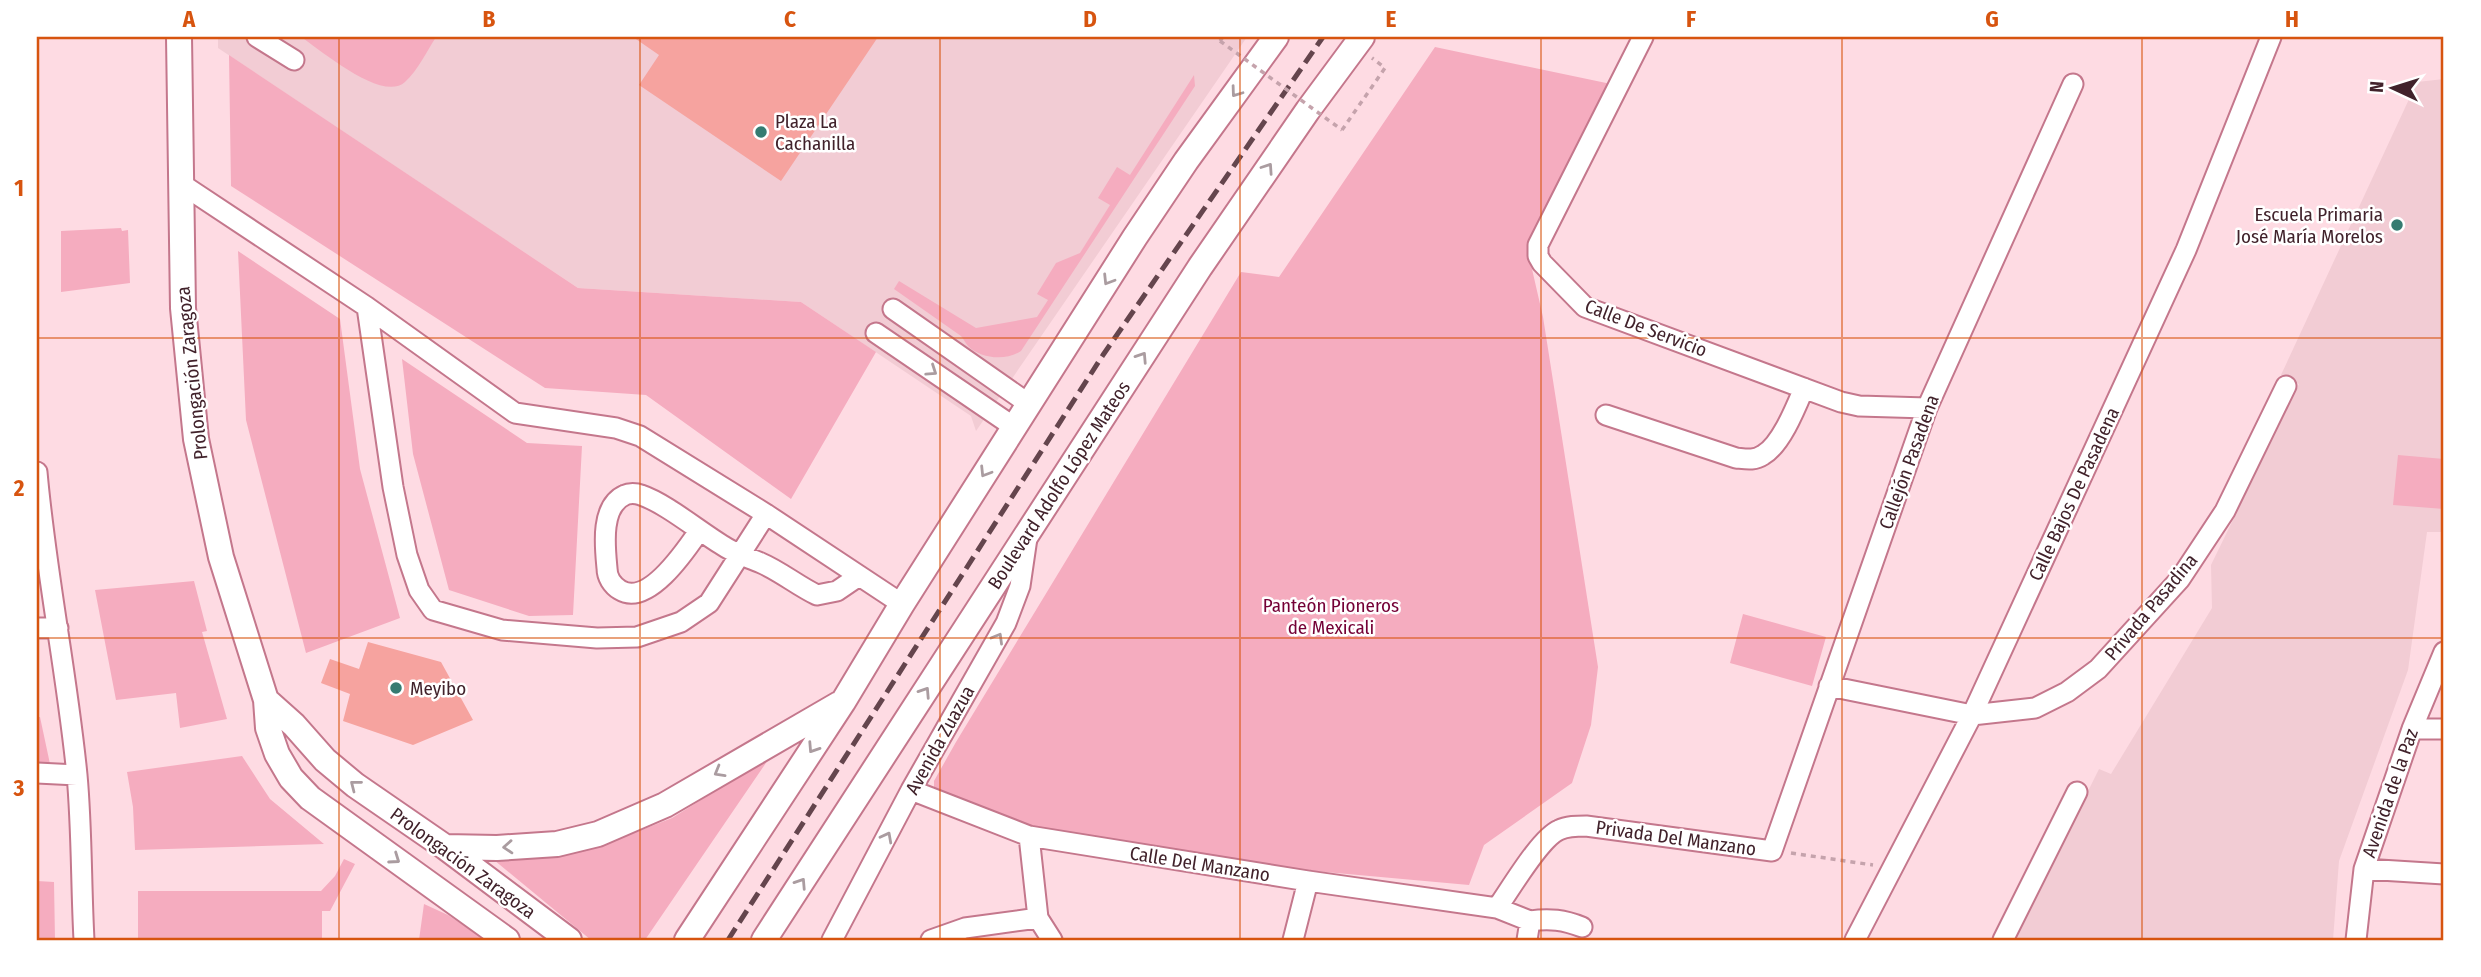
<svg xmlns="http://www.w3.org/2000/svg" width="2481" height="977" viewBox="0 0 2481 977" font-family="'Fira Sans Condensed',sans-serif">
  <rect width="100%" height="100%" fill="#fedbe3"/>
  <!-- built -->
  <path fill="#f2ccd4" d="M218,37H1247L976,431L971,416L801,302L578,288L218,48Z
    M2444,79V532H2427L2408,670L2339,861L2333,940H2014L2099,769L2111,774L2212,608L2211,565L2299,384L2281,375L2417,82Z"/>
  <!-- green -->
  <path fill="#f5acbf" d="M301,37H436C427,51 418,70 405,82C382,103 321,50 301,37Z
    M1435,47L1611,84L1529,256L1543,317L1598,667L1591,725L1572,783L1484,845L1469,885L1248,865L1032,830L934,793V781L956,742L1241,272L1279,277Z
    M229,55L578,288L801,302L876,352L791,499L646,395L545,388L231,186Z
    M1194,75L1195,86L1021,351C1006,361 981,359 968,346C965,343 964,339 961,336L894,289L899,281L976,328L1037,317L1048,300L1037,294L1056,263L1080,253L1110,205L1098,198L1117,167L1130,175Z
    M121,228L122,231L128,230L130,283L61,292V231Z
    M238,251L340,319L360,469L400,618L306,653L246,420Z
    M402,359L527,443L582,446L573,615L529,616L449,590L413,454Z
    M2398,455L2444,459V509L2393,505Z
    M194,581L207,631L202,632L227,719L180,728L176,693L116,700L95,590Z
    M1743,614L1826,637L1812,686L1730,663Z
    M37,717H40L50,764H37Z
    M242,756L270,799L324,844L135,850L133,807L127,772Z
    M770,757L645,940H591L494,860L569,852L621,838L672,818Z
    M344,859L355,864L330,911H322V940H138V891H321L335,876Z
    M37,881L54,882L55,940H37Z
    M424,904L448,915L486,940H419Z"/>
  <!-- building -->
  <path fill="#f6a39f" d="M633,37H878L781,181L639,85L659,55Z
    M368,642L441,662L473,720L413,745L343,721L350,694L321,683L330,659L359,669Z"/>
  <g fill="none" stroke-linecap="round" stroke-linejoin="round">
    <!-- minor casing -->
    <g stroke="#c4778c" stroke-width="23">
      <path id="minor" d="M257,37L294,60
        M1643,37L1538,245V256L1542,263L1585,307L1841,402L1859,406L1927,408
        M180,183L367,307L515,413L616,428L640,436L766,514L902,604
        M367,307L393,487L407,555L419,590L433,610L502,630L597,638L637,637L681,622L709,603L766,514
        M893,309L1029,404
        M876,333L1014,427
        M1606,415L1736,458C1746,459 1754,461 1763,455C1781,445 1796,407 1804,388
        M37,472C46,574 67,673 77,775C82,829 81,885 84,940
        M699,531C686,550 648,607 620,590C612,585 607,577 607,568C605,547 600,506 625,495C629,493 636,493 641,495C665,503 699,531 722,545C735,554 747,557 761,563C780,571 798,586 817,595L837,591L859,576
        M37,628H58
        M1829,686L1972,715L2035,708L2067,692L2098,669L2180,579L2225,511L2286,386
        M2412,729H2444
        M37,773L77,775
        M911,790L1029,836L1308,881L1497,908L1530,921
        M1029,836L1038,918L1052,940
        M2364,869L2444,874
        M1497,908C1510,890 1540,838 1559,830C1567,826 1577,826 1586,826L1772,851L1927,408L2073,84
        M1530,921C1550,918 1564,920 1582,927
        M832,940L911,790L1006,623L1020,586L1027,538
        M931,940L965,928L1038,918
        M1293,940L1308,881
        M1527,940L1530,921
        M1855,940L1972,715L2186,250L2271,37
        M2003,940L2077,792
        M2356,940L2364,869L2412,729L2444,652"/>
    </g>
    <!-- major casing -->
    <g stroke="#c4778c" stroke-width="28">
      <path id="major" d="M179,37L183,308L196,439L221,557L266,700L268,728L277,754L291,778L310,798L507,940
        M266,700L294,725L325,760L355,785L445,847L569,940
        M445,847L497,848L557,844L598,834L665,805L839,704
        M687,940L843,702L902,604L1135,237L1186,161L1276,37
        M764,940L1200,267L1308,110L1362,37"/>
    </g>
    <!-- path -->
    <path stroke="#c5a3ac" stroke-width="3.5" stroke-dasharray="5 5" stroke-linecap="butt" d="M1220,41L1223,37
      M1342,130L1385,68L1372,58
      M1791,853L1873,865"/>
    <!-- minor -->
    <use href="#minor" stroke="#fff" stroke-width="19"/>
    <!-- major -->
    <use href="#major" stroke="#fff" stroke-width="24"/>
    <!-- rail -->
    <path stroke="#64454d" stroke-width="5" stroke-dasharray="14 7" stroke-linecap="butt" d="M728,940L1103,355L1323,37"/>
    <!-- path-bridge -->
    <path stroke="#c5a3ac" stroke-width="3.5" stroke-dasharray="5 5" stroke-linecap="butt" d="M1220,41L1342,130"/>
  </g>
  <!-- one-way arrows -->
  <defs><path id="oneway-chevron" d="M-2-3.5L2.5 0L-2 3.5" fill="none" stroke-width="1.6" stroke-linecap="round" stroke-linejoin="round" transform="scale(1.75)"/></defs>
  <g stroke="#aa9ca0">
    <use href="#oneway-chevron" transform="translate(1236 92) rotate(126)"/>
    <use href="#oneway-chevron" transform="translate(1268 168) rotate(-56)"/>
    <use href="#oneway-chevron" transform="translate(1108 280) rotate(122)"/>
    <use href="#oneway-chevron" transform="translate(1142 357) rotate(-57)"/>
    <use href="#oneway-chevron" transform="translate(932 371) rotate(34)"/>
    <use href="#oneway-chevron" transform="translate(985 472) rotate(122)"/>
    <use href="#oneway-chevron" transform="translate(998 638) rotate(-60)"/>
    <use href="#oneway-chevron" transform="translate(925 692) rotate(-57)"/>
    <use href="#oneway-chevron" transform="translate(813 748) rotate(123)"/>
    <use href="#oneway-chevron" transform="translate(719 772) rotate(150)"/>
    <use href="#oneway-chevron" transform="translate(355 785) rotate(-142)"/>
    <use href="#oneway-chevron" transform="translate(887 837) rotate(-62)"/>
    <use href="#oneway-chevron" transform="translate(508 847) rotate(176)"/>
    <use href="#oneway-chevron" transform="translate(395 859) rotate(35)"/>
    <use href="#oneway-chevron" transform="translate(801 883) rotate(-57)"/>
  </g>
  <!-- grid -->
  <path fill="none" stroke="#d7540f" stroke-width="2" stroke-opacity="0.55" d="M339,37V940M640,37V940M940,37V940M1240,37V940M1541,37V940M1842,37V940M2142,37V940M37,338H2444M37,638H2444"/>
  <!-- markers -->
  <g fill="#357b71" stroke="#fff" stroke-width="2.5">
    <circle cx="761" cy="132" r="7"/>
    <circle cx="2397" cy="225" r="7"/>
    <circle cx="396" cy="688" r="7"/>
  </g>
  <g text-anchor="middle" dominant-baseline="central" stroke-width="5" stroke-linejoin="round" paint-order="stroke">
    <!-- poi labels -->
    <g font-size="19" fill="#41222b" stroke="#fff" text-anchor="start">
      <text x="775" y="121">Plaza La<tspan x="775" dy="22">Cachanilla</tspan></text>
      <text x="2383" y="214" text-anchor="end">Escuela Primaria<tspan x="2383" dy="22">José María Morelos</tspan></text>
      <text x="410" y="688">Meyibo</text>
    </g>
    <!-- street labels -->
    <g font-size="19" fill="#41222b" stroke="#fff">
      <text transform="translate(1646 328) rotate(21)">Calle De Servicio</text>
      <text transform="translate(192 373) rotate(-96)">Prolongación Zaragoza</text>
      <text transform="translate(1909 462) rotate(-70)">Callejón Pasadena</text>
      <text transform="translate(1059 485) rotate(-57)">Boulevard Adolfo López Mateos</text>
      <text transform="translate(2074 494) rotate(-65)">Calle Bajos De Pasadena</text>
      <text transform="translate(2151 607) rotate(-50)">Privada Pasadina</text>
      <text transform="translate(940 740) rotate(-61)">Avenida Zuazua</text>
      <text transform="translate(2390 793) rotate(-71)">Avenida de la Paz</text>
      <text transform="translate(1676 838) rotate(8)">Privada Del Manzano</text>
      <text transform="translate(463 863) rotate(36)">Prolongación Zaragoza</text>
      <text transform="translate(1200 864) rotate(9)">Calle Del Manzano</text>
    </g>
    <!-- park labels -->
    <g font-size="19" fill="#740036" stroke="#fff">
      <text x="1331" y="605">Panteón Pioneros<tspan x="1331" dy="22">de Mexicali</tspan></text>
    </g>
  </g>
  <!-- border -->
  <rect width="2481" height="977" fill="none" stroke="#ffffff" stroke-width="77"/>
  <!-- north arrow -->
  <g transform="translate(2393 88) rotate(274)" stroke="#ffffff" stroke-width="5" paint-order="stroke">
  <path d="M0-5L12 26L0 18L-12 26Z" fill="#41222b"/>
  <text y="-10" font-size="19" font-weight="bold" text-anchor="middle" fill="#41222b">N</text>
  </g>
  <rect x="38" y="38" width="2404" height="901" fill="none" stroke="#d7540f" stroke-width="2.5"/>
  <g font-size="23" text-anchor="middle" font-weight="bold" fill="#d7540f">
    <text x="189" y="27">A</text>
    <text x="489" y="27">B</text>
    <text x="790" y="27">C</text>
    <text x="1090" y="27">D</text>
    <text x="1391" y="27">E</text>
    <text x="1691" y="27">F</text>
    <text x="1992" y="27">G</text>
    <text x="2292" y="27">H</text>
    <text x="19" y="196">1</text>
    <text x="19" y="496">2</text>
    <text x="19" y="796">3</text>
  </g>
</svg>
